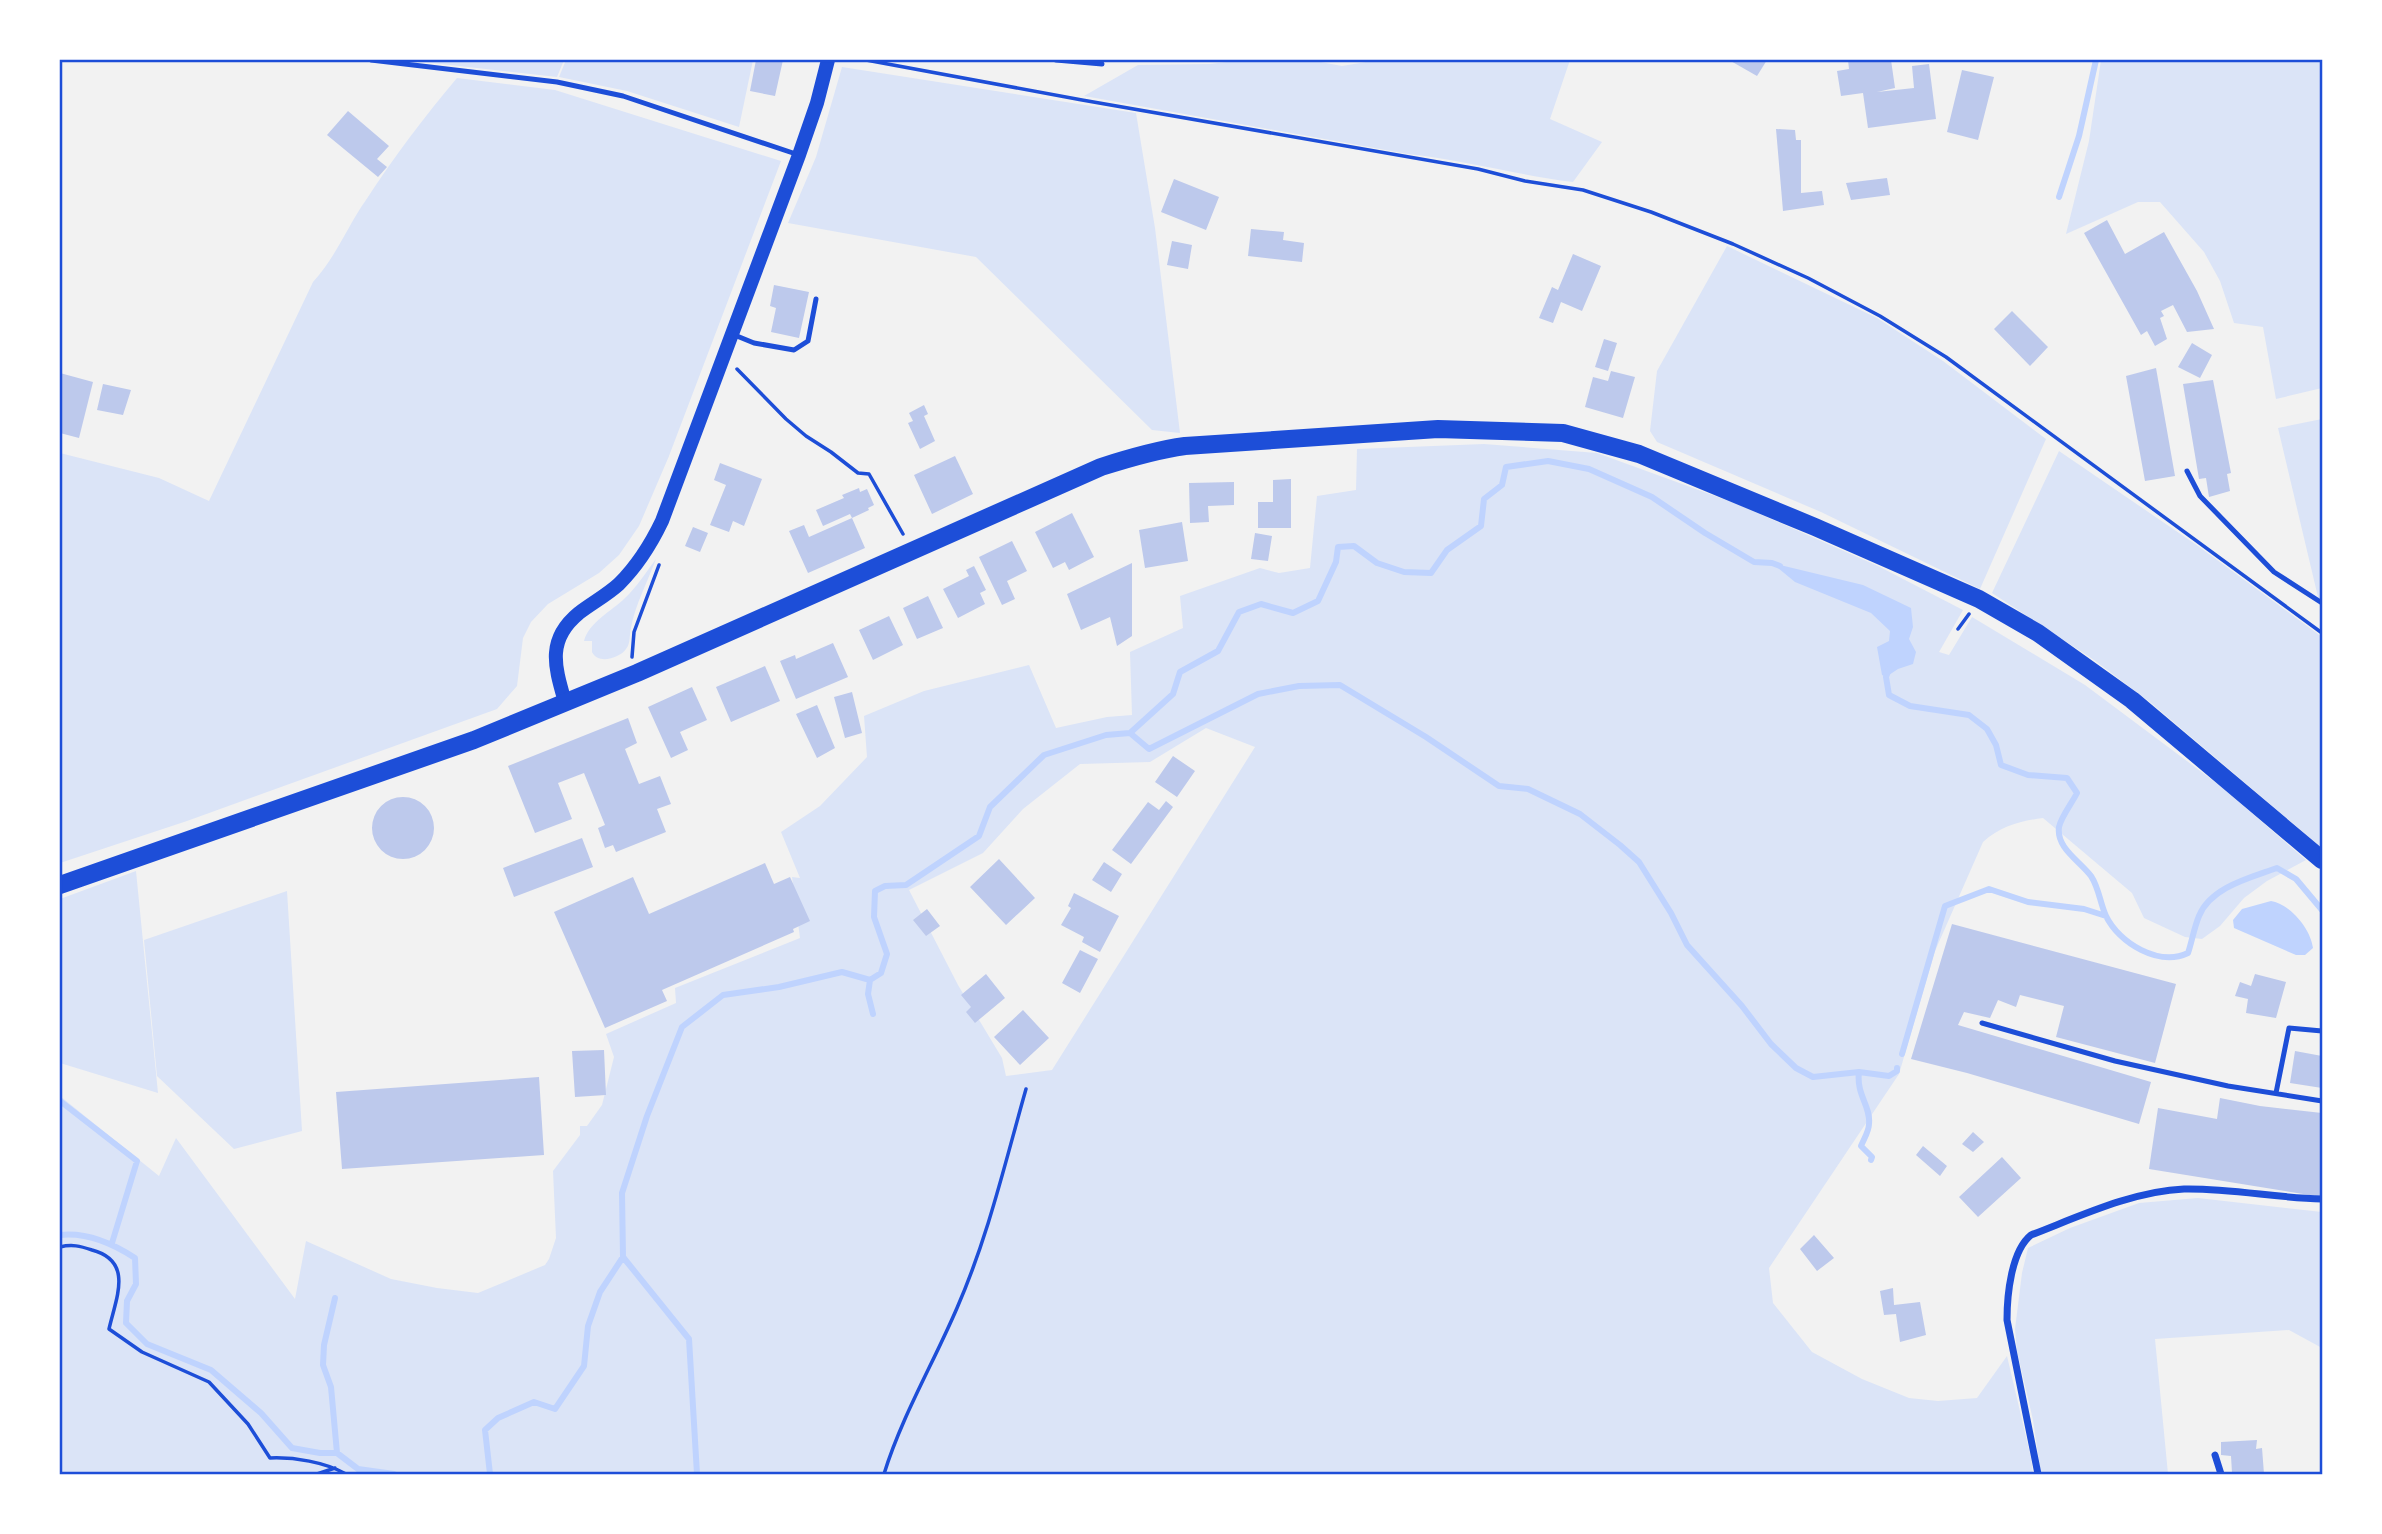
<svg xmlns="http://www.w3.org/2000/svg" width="2382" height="1534" viewBox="0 0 2382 1534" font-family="'Archivo Narrow',sans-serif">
  <rect width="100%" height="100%" fill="#f2f2f2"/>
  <!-- green -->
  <path fill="#dbe4f7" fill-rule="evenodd" d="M406,60H564L557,77Z
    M566,60H753L739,127L627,91L559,77Z
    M1243,60H1310L1342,66L1378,60H1570L1550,119L1602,142L1573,182C1517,175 1464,160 1408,154L1084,96L1138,65L1210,64Z
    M2101,60H2322V388L2276,399L2263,327L2234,323L2220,281L2204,252L2160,202H2138L2066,234L2089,141Z
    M842,67L1136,113L1155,228L1180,433L1152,430L976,257L788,223L816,157Z
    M457,78L555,90L781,161L669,456L639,526L619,555L599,573L548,604L531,622L523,638L517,686L497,709L187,821L60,863V453L159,478L209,501L313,282C336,257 347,227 366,200C394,157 424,117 457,78Z
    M1727,246L1877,318L1943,361L2046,439L1980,589L1821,512L1657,442L1650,431L1657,371Z
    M2322,419V614L2278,428Z
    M1484,444L1597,453L1737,504L1878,566L1963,610L1939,652L1949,655L1972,617L2085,685L2223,788L2306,860L2267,881L2244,898L2220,926L2202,939L2185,937L2144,918L2132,893L2043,818C2020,821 2001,826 1983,842L1935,951L1899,1074L1769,1268L1773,1303L1812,1352L1862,1379L1909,1398L1938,1401L1977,1398L2007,1356L2031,1458L2033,1474H60V1096L159,1176L176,1138L295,1299L306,1241L391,1279L437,1288L478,1293L545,1265L549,1259L556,1238L553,1171L580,1135V1126H587L602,1105L614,1057L606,1034L676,1003L675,988L800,938L792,877L800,878L781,832L820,806L867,757L864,716L924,691L1029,665L1056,728L1107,717L1132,715L1130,652L1183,628L1180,596L1260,568L1279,573L1310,568L1317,496L1356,490L1357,449ZM1206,728L1255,747L1052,1070L1006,1076L1002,1058L958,985L909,890L983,853L1023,809L1080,764L1150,762Z
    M2059,451L2198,546L2322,637V848L2151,703L2094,660L1992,593Z
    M656,559C648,581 635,605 631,628C629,635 631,643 626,649C620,658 598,665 592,652C592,651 592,642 592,641H584C589,622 612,611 625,598C637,587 646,572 656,559Z
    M136,871L158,1093L60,1063V899Z
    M287,891L302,1131L234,1149L157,1076L144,940Z
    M2198,1198L2322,1212V1348L2289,1330L2155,1339L2168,1474H2041L2033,1420L2017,1351L2015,1329L2022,1273L2028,1248L2070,1228L2139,1203Z"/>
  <!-- water -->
  <path fill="#bfd3fe" d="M1772,563L1863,585L1911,608L1913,627L1909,639L1916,652L1913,664L1898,669L1886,677L1882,675L1877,647L1889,641L1890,631L1871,613L1795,582Z
    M2271,901C2290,904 2311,929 2313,948L2305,955H2296L2234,928L2233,920L2242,909Z"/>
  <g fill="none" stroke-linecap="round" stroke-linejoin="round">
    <!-- stream -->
    <path stroke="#bfd3fe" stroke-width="6" d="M2059,197L2079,136L2096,60
      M1889,669L1886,677L1889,695L1910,706L1969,715L1987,729L1996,745L2001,765L2028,775L2067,778L2077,793C2072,803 2061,817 2059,827C2056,848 2080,861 2091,876C2099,888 2100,903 2106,916C2119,943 2159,967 2188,953C2192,941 2194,928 2199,916C2211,887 2250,878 2277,868L2296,879L2322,910
      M1130,733L1149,749L1258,694L1299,686L1340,685L1426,737L1499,786L1528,789L1580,814L1620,845L1639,862L1671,913L1687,945L1742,1006L1771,1044L1796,1068L1813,1077L1859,1072L1889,1076L1897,1071V1068
      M870,980L868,994L873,1014
      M1902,1054L1945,906L1989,889L2028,902L2084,909L2106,916
      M1859,1072C1856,1095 1871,1106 1869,1124C1869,1131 1864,1139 1861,1146L1872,1157L1871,1160
      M60,1101L137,1161L112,1243
      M60,1235C87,1232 112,1243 135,1258L136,1284L127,1301L126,1323L147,1344L211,1370L261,1413L292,1448L320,1453H337L358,1469L394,1474
      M623,1257L689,1339L697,1474
      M335,1298L324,1345L323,1365L331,1387L337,1453
      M490,1474L485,1430L498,1418L534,1402L555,1409L584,1366L588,1326L600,1292L623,1257L622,1193L647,1116L682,1027L723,995L779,987L842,972L870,980L881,973L887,954L874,917L875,891L885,886L906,885L979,836L990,807L1044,755L1106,735L1130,733L1173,694L1180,672L1218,651L1239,612L1261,604L1293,613L1318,601L1336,562L1338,547L1354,546L1377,563L1404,572L1431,573L1447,550L1481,526L1484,499L1502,485L1506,467L1548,461L1589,469L1652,497L1705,533L1754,562L1772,563L1780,566"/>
  </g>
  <!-- building -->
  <path fill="#bdc9ec" d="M756,60H783L775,96L750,91Z
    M1729,60H1767L1757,76Z
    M1848,60H1891L1895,88L1877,92L1914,88L1912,66L1929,64L1936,119L1868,128L1863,93L1841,96L1837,71L1849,69Z
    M1962,70L1994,77L1978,140L1947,132Z
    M348,111L389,146L377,159L387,167L378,177L327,135Z
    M1776,129L1795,130L1796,140H1801V193L1822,191L1824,205L1783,211Z
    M1887,178L1890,195L1851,200L1846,183Z
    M1174,179L1219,197L1206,230L1161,212Z
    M2107,220L2125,254L2164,232L2197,291L2214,329L2187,332L2173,305L2161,311L2164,316L2160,318L2167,339L2155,346L2147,331L2141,335L2084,233Z
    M1251,229L1284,232L1283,240L1304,243L1302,262L1248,256Z
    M1172,241L1192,245L1188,269L1167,265Z
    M1573,254L1601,266L1582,311L1561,302L1553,323L1539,318L1552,287L1558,290Z
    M774,285L809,292L799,338L771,332L776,308L770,306Z
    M2012,311L2048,347L2030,366L1994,329Z
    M1604,339L1617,343L1608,371L1595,367Z
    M2192,343L2212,355L2200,378L2178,367Z
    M2156,368L2175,476L2145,481L2126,376Z
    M1611,371L1635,377L1623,418L1585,407L1593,377L1608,381Z
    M60,373L93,382L79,438L60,433Z
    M2213,380L2231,473L2227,474L2230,491L2209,497L2206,478L2199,479L2183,384Z
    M103,384L131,390L123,415L97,410Z
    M924,405L928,414L924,416L935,441L920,449L908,423L913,421L909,413Z
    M955,456L973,494L932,514L914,475Z
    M720,463L762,479L744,526L733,521L729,532L710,525L726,485L714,480Z
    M1291,479V528H1258V502H1273V480Z
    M1234,482V505L1208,506L1209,522L1190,523L1189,483Z
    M859,488L860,492L867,489L874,505L868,508L869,510L852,518L850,514L823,526L816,510L844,498L842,495Z
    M1072,513L1094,557L1069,570L1065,562L1053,568L1035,532Z
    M852,518L865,548L808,573L789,531L804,525L809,537Z
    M1182,522L1188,561L1145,568L1139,530Z
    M693,527L708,533L700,552L685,546Z
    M1255,533L1272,536L1268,561L1251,559Z
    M1012,541L1027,571L1007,581L1015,599L1002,605L979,557Z
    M1132,563V636L1117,646L1110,617L1081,630L1067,594Z
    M974,566L986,590L980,593L985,604L958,618L943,589L969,576L966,570Z
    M928,596L943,628L917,639L903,608Z
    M889,616L903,645L873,660L859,630Z
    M833,643L848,677L796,699L780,661L795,655L796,659Z
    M765,666L780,701L731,722L716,687Z
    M692,687L707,720L680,732L688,750L671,758L648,707Z
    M852,692L862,733L845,738L834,697Z
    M817,705L835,748L817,758L796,714Z
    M628,718L637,743L625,749L639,784L660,776L671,804L657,809L666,832L616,852L613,845L605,848L598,828L605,825L584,773L558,783L572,819L535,833L508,766Z
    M1173,756L1195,771L1177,797L1155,782Z
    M372 828a31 31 0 1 1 62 0a31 31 0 1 1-62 0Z
    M1166,801L1173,807L1131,864L1112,850L1148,802L1159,810Z
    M582,838L593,867L514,897L503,868Z
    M999,859L1035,898L1006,925L970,887Z
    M1104,862L1122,874L1111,892L1092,880Z
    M765,863L774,884L790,877L810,921L793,929L794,932L662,990L667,1001L605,1028L554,912L633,877L649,914Z
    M1074,893L1119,916L1100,952L1082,942L1084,937L1061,925L1071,908L1068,906Z
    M927,909L940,926L926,936L913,920Z
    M1952,924L2176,984L2155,1063L2056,1037L2064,1006L2020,995L2016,1007L1998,1000L1990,1018L1964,1012L1958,1025L2151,1082L2139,1124L1967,1073L1911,1059Z
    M1080,950L1098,959L1080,993L1062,983Z
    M986,974L1005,998L975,1023L966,1012L971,1007L961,995Z
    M2255,974L2286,982L2276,1018L2246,1013L2248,999L2235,996L2240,982L2251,986Z
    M1023,1010L1049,1038L1020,1065L994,1037Z
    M604,1050L606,1095L575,1097L572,1051Z
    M2295,1051L2322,1056V1088L2290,1083Z
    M539,1077L544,1155L342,1169L336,1092Z
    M2220,1098L2260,1106L2322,1113V1197L2149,1169L2158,1108L2217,1119Z
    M1973,1132L1984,1142L1973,1152L1962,1144Z
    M1923,1146L1947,1166L1940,1176L1916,1155Z
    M2002,1157L2021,1178L1978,1217L1959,1197Z
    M1814,1235L1834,1258L1817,1271L1800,1249Z
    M1893,1288L1894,1305L1920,1302L1926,1335L1900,1342L1896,1314L1884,1315L1880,1291Z
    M2257,1440L2256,1449L2262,1448L2264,1474L2232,1473L2231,1456L2221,1455V1442Z"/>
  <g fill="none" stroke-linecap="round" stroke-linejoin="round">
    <!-- path -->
    <path stroke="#1d4ed8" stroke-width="3.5" d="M866,60L1082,100L1478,169L1525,181L1583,190L1651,212L1733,244L1808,278L1880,316L1946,357L2322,633
      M737,369L786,419L806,436L831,452L858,473L869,474L903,534
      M1958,629L1969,614
      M632,657L634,632L659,565
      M60,1247C72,1244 80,1246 92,1250C134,1261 116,1298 109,1329L142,1352L209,1382L248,1424L270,1458C294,1457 325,1462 346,1474
      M317,1474L335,1468
      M884,1474C902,1416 933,1364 957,1308C988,1237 1005,1163 1026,1089"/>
    <!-- service -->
    <path stroke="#1d4ed8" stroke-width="5" d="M371,60L557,82L623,96L796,154
      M1056,60L1102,64
      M732,334L754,343L794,350L808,341L816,299
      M2187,471L2200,496L2274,572L2322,603
      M1982,1023L2115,1061L2228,1086L2322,1101
      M2276,1093L2289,1028L2322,1031"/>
    <!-- minor -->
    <path stroke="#1d4ed8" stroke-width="7" d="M2215,1455L2221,1474
      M2038,1474L2007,1320C2007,1296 2011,1251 2031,1235C2078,1217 2133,1191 2184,1189C2230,1188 2276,1198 2322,1199"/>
    <!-- secondary -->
    <path stroke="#1d4ed8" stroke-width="14" d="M565,702C555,667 546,640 579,613C592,603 607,595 619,584C638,565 651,544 662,521L799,155L817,103L828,60"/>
    <!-- primary -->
    <path stroke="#1d4ed8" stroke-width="18" d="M60,885L474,740L637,673L1101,467C1129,458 1156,450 1185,446L1438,429L1563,433L1639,454L1815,527L1979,599L2038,633L2132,700L2322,860"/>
  </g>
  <!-- border -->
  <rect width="2382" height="1534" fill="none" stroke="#ffffff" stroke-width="122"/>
  <rect x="61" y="61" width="2260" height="1412" fill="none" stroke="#1d4ed8" stroke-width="2.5"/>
</svg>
